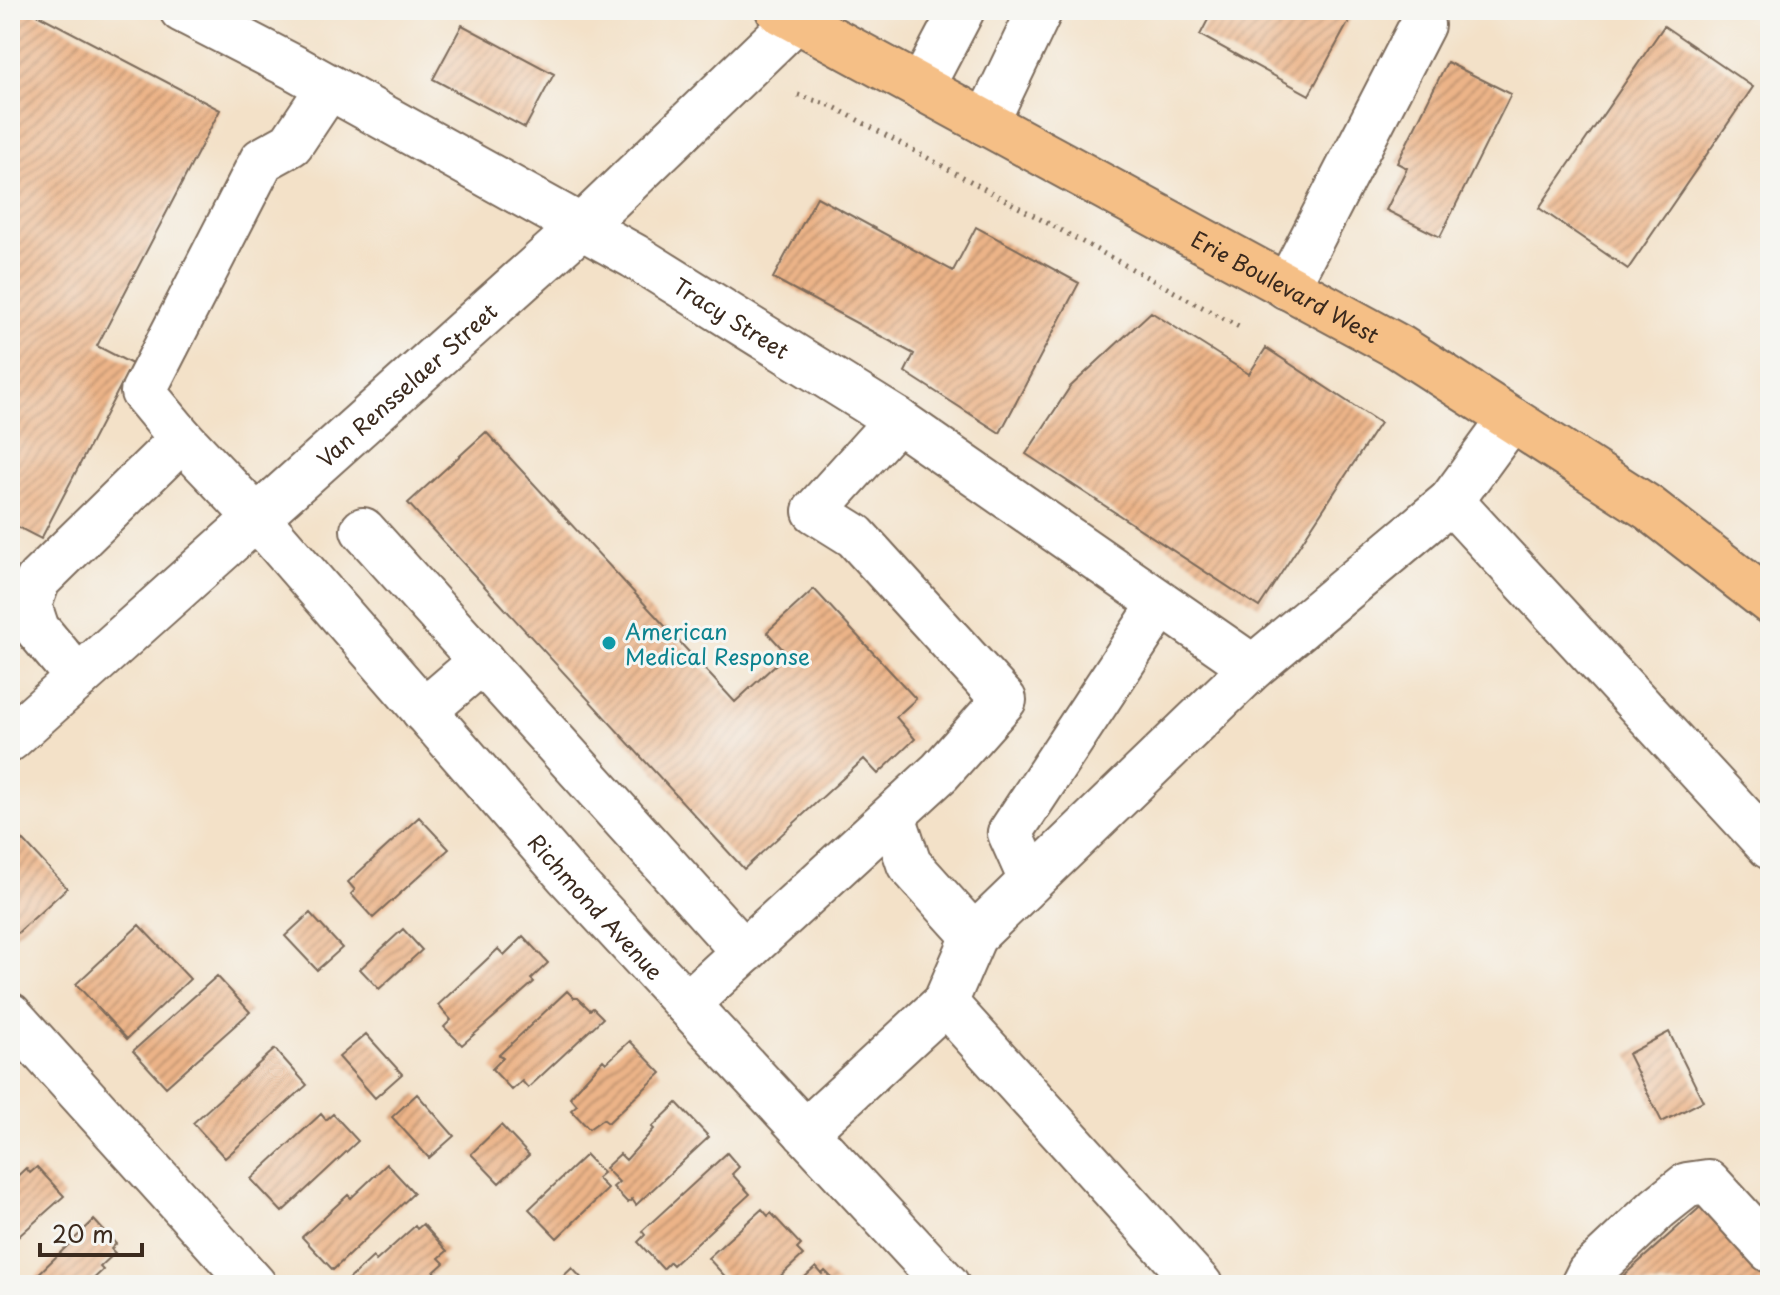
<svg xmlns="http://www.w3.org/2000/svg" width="1780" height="1295" viewBox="0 0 1780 1295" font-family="'Playpen Sans',sans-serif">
  <defs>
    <pattern id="building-hatch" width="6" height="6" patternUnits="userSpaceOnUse" patternTransform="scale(2)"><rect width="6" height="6" fill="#ecb488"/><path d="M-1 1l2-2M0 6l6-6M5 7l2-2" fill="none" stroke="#c0936f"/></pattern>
  </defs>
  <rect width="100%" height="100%" fill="#f6f6f2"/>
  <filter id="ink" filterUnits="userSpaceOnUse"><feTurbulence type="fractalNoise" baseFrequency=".0125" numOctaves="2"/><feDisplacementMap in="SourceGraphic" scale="16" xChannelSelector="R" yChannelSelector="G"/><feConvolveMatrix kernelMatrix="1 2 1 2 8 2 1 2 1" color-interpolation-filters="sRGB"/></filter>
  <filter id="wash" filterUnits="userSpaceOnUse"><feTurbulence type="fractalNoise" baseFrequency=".006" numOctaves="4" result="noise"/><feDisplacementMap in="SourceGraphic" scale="32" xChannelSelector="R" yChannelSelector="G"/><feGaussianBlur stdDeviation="1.8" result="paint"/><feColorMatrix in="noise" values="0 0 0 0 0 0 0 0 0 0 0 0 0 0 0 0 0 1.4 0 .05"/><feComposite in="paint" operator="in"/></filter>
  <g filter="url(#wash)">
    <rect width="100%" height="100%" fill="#f3e1c8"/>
    <g id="blocks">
      <!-- building -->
      <path fill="url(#building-hatch)" d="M10,10H29L220,110L97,346L132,364L41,539L10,523Z
        M1213,10H1355L1309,95L1200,35Z
        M462,25L554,74L525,128L433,79Z
        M1664,26L1753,87L1628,269L1539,208Z
        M1447,62L1511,94L1440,237L1386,210L1407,168L1397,163Z
        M817,197L953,271L976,227L1079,283L1000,433L905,372L914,354L773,278Z
        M1151,312L1249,374L1266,348L1380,423L1259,607L1026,454L1070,387Z
        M486,432L735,702L787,654L767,632L814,589L916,699L896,717L915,739L878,774L864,759L744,869L408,503Z
        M419,817L449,849L373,918L351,894L355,890L348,882Z
        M13,829L67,888L12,938L10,832Z
        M310,913L342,948L317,970L285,936Z
        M139,925L190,979L127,1039L76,984Z
        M403,929L422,950L379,989L360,969Z
        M523,936L548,963L531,979L534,982L462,1045L444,1027L451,1020L438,1005L498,949L504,955Z
        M217,976L250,1012L166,1087L133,1051Z
        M567,991L574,998H578L590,1010L593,1008L603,1018L528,1088L522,1081L512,1090L492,1069L503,1058L499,1055Z
        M1669,1032L1703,1101L1662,1122L1628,1054Z
        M366,1034L402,1074L375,1098L339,1057Z
        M630,1041L661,1073L608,1123L603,1119L589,1129L571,1110L577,1105L570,1097L603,1060L606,1063Z
        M275,1049L307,1085L225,1158L193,1123Z
        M417,1094L454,1136L429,1158L392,1117Z
        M677,1103L709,1137L636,1205L632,1199L628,1203L613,1187L619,1182L605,1168L620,1154L626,1160L654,1129L652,1127Z
        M321,1114L326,1120L333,1114L358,1141L282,1212L251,1179Z
        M501,1125L529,1155L499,1183L471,1154Z
        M727,1153L739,1167L732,1174L750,1194L673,1265L670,1262L663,1269L638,1242L645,1235L642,1231Z
        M586,1155L603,1173L597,1178L608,1189L557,1238L529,1209Z
        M387,1164L414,1193L333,1270L302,1237L348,1195L351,1198Z
        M37,1167L64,1196L10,1244V1183L26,1168L30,1173Z
        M1706,1202L1770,1273V1285H1613Z
        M762,1209L768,1216L771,1213L801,1245L797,1249L803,1255L771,1285H733L708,1258Z
        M94,1220L116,1244L111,1249L115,1253L100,1267L103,1270L87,1285H27Z
        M423,1224L447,1251L439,1258L444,1263L420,1285H343L373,1257L376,1261L415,1226L417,1229Z
        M816,1267L822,1274L825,1271L839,1285H796Z
        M572,1268L588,1285H554Z"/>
    </g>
  </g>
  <g filter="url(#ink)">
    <use href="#blocks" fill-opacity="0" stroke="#7b6a5a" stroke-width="2"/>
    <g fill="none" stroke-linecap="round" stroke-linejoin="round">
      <!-- minor casing -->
      <g stroke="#7b6a5a" stroke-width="48">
        <g id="minor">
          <path id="s1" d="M182,10L295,68L634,256L897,420L1253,667"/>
          <path id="s2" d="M329,87L291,144L262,160L143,392L182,439L256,517L568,876L947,1285"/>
          <path d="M921,88L962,10"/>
          <path d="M986,123L1040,10"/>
          <path d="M1287,287L1422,25"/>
          <path d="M1451,501L1770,847"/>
          <path d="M363,530L744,952"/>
          <path d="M78,678L37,629L29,605L38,580L182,439"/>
          <path d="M424,711L482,661"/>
          <path id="s3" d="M10,739L581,227L796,20"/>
          <path d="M893,816L909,864L974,936"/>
          <path d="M1031,880L1010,833L1161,604"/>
          <path d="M945,1003L1200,1285"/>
          <path d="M687,1004L940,772L1004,700L855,536L815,511L897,420"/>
          <path d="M10,1015L254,1285"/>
          <path d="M805,1132L945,1003L974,936L1253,667L1451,501L1511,419"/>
          <path d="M1583,1285L1589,1273L1658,1208L1687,1185L1708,1182L1770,1250"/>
        </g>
      </g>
      <!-- major casing -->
      <g stroke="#7b6a5a" stroke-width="48">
        <g id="major">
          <path id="s4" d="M778,10L1399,347L1649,508L1770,602"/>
        </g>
      </g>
      <!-- path -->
      <path stroke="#7b6a5a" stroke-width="5" stroke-dasharray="2 6" stroke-linecap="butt" d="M798,95L832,106L1239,327"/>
      <!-- minor -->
      <use href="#minor" stroke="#fff" stroke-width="44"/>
      <!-- major -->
      <use href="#major" stroke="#f5bf86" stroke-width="44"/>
    </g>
  </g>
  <!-- markers -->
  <circle fill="#0f9aa8" stroke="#f6f6f2" stroke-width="3" cx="609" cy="643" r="8"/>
  <g text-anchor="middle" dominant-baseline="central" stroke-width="6" stroke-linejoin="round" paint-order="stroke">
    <!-- street labels -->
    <g font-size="22" fill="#3b2a1e" stroke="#f6f6f2">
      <text stroke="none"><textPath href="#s4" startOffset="578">Erie Boulevard West</textPath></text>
      <text stroke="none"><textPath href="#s1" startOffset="630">Tracy Street</textPath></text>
      <text stroke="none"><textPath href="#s3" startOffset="532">Van Rensselaer Street</textPath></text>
      <text stroke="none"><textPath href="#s2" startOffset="1048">Richmond Avenue</textPath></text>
    </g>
    <!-- culture labels -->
    <g font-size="22" fill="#0d838f" stroke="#f6f6f2" text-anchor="start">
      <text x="625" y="630">American<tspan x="625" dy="25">Medical Response</tspan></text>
    </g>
  </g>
  <!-- margin -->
  <rect width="1780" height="1295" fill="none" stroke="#f6f6f2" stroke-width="40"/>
  <!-- scale -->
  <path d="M40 1243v12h102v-12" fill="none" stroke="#3b2a1e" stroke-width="4"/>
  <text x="52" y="1243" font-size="24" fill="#3b2a1e" stroke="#f6f6f2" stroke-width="6" paint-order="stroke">20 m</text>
</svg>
